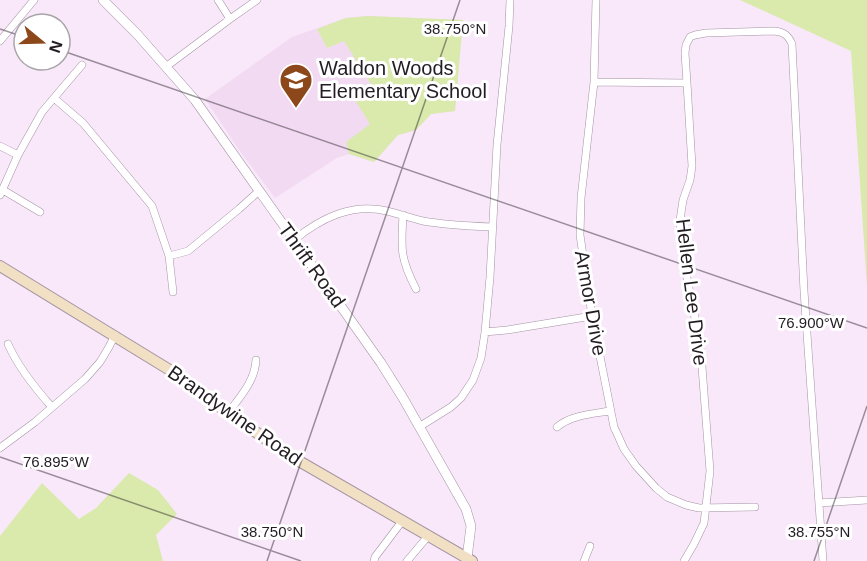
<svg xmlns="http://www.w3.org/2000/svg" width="867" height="561" viewBox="0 0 867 561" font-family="Helvetica,sans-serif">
  <rect width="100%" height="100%" fill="#f9e8f9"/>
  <!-- built -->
  <path fill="#f2dbf2" d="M368,16L463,20L455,111L431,114L416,130L398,135L374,162L349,154L337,158L275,198L239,150L205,99L292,37L346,18Z"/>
  <!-- green -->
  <path fill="#d9eaac" d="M740,0H867V286L851,51Z
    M368,16L463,20L455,111L431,114L416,130L398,135L374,162L349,154L346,142L370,124L355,100L372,86L344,41L327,48L317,29L346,18Z
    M129,473L158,490L177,514L156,535L163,561H0V536L42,483L79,519L96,508Z"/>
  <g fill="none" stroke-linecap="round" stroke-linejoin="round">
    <!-- minor casing -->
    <g stroke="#a393a3" stroke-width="8">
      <path id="minor" d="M218,0L230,19
        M596,0L594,82L581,198L580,235L592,316L614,427L624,449L636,466L656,488L667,497L686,505L699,508L755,507
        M0,41L34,0
        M167,66L230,19L257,0
        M594,82L687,83
        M54,98L83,123L152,206L169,256L173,292
        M0,146L18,155
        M3,190L40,212
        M0,195L18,155L42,112L82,65
        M403,215C401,249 400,258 416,289
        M294,240C321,218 351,203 387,211C399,214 411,218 423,221C445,225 469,226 492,227
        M169,256L188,251L239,209L259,191
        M485,332L507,330L592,316
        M8,344C18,367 35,388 51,406
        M228,413C240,397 255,381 256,360
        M419,427L451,407L461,398L473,380L481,358L485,332L490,277L497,145L509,26L510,0
        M557,427C571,415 592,414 610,411
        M0,448L35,422L85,379L100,362L109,347L115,335
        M819,503L867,500
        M374,561L375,557L403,520
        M407,561L429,535
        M584,561L590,546
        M684,561L694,544L704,523L710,471L701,354L697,328L683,258L680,220L683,200L690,180L692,166L687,83L685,53L686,45L690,37L695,35L706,33L774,31C784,32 788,35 792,44L804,291L823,561"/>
    </g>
    <!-- tertiary casing -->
    <g stroke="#a393a3" stroke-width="10">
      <path id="tertiary" d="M103,0L137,34L195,100L381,363L403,398L466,509L471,526L467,558"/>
    </g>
    <!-- secondary casing -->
    <g stroke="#a393a3" stroke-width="12">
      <path id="secondary" d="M0,266L173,372L228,413L292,457L472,561"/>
    </g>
    <!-- minor -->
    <use href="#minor" stroke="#fff" stroke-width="7"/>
    <!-- tertiary -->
    <use href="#tertiary" stroke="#fff" stroke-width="9"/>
    <!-- secondary -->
    <use href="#secondary" stroke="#f1e0c4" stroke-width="10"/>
  </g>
  <!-- ticks -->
  <path fill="none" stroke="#231d23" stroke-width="1.5" stroke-opacity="0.45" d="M0,29L24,37M60,50L867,328M0,457L301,561M267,561L460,0M814,561L867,406"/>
  <!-- icons -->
  <defs>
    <g id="school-pin" transform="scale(1.725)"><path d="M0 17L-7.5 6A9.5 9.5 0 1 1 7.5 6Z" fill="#8c481a" stroke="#fff"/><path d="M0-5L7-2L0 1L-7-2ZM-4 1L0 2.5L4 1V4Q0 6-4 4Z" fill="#fff"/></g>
  </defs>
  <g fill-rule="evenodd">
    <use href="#school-pin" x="296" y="80"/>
  </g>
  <g text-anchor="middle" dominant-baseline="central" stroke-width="6" stroke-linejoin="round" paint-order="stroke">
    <!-- poi labels -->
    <g font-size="20" fill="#231d23" stroke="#fff" text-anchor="start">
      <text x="319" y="68">Waldon Woods<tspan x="319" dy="23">Elementary School</tspan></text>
    </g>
    <!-- street labels -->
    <g font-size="20" fill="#231d23" stroke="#fff">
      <text transform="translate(312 265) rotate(54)">Thrift Road</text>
      <text transform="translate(692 292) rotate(83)">Hellen Lee Drive</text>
      <text transform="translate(591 303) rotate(80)">Armor Drive</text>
      <text transform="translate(235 415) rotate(35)">Brandywine Road</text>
    </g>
  </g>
  <g font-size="15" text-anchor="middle" fill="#231d23" stroke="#fff" stroke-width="6" stroke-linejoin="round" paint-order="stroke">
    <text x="455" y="34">38.750°N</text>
    <text x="811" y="328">76.900°W</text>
    <text x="56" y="467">76.895°W</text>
    <text x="272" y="537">38.750°N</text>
    <text x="819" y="537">38.755°N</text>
  </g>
  <!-- north arrow -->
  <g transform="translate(42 42) rotate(109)"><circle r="28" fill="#ffffff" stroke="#a7a5a7" stroke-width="1.5"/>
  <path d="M0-4.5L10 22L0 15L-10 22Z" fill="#8c481a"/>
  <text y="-9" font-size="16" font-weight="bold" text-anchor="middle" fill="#231d23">N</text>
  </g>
</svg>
